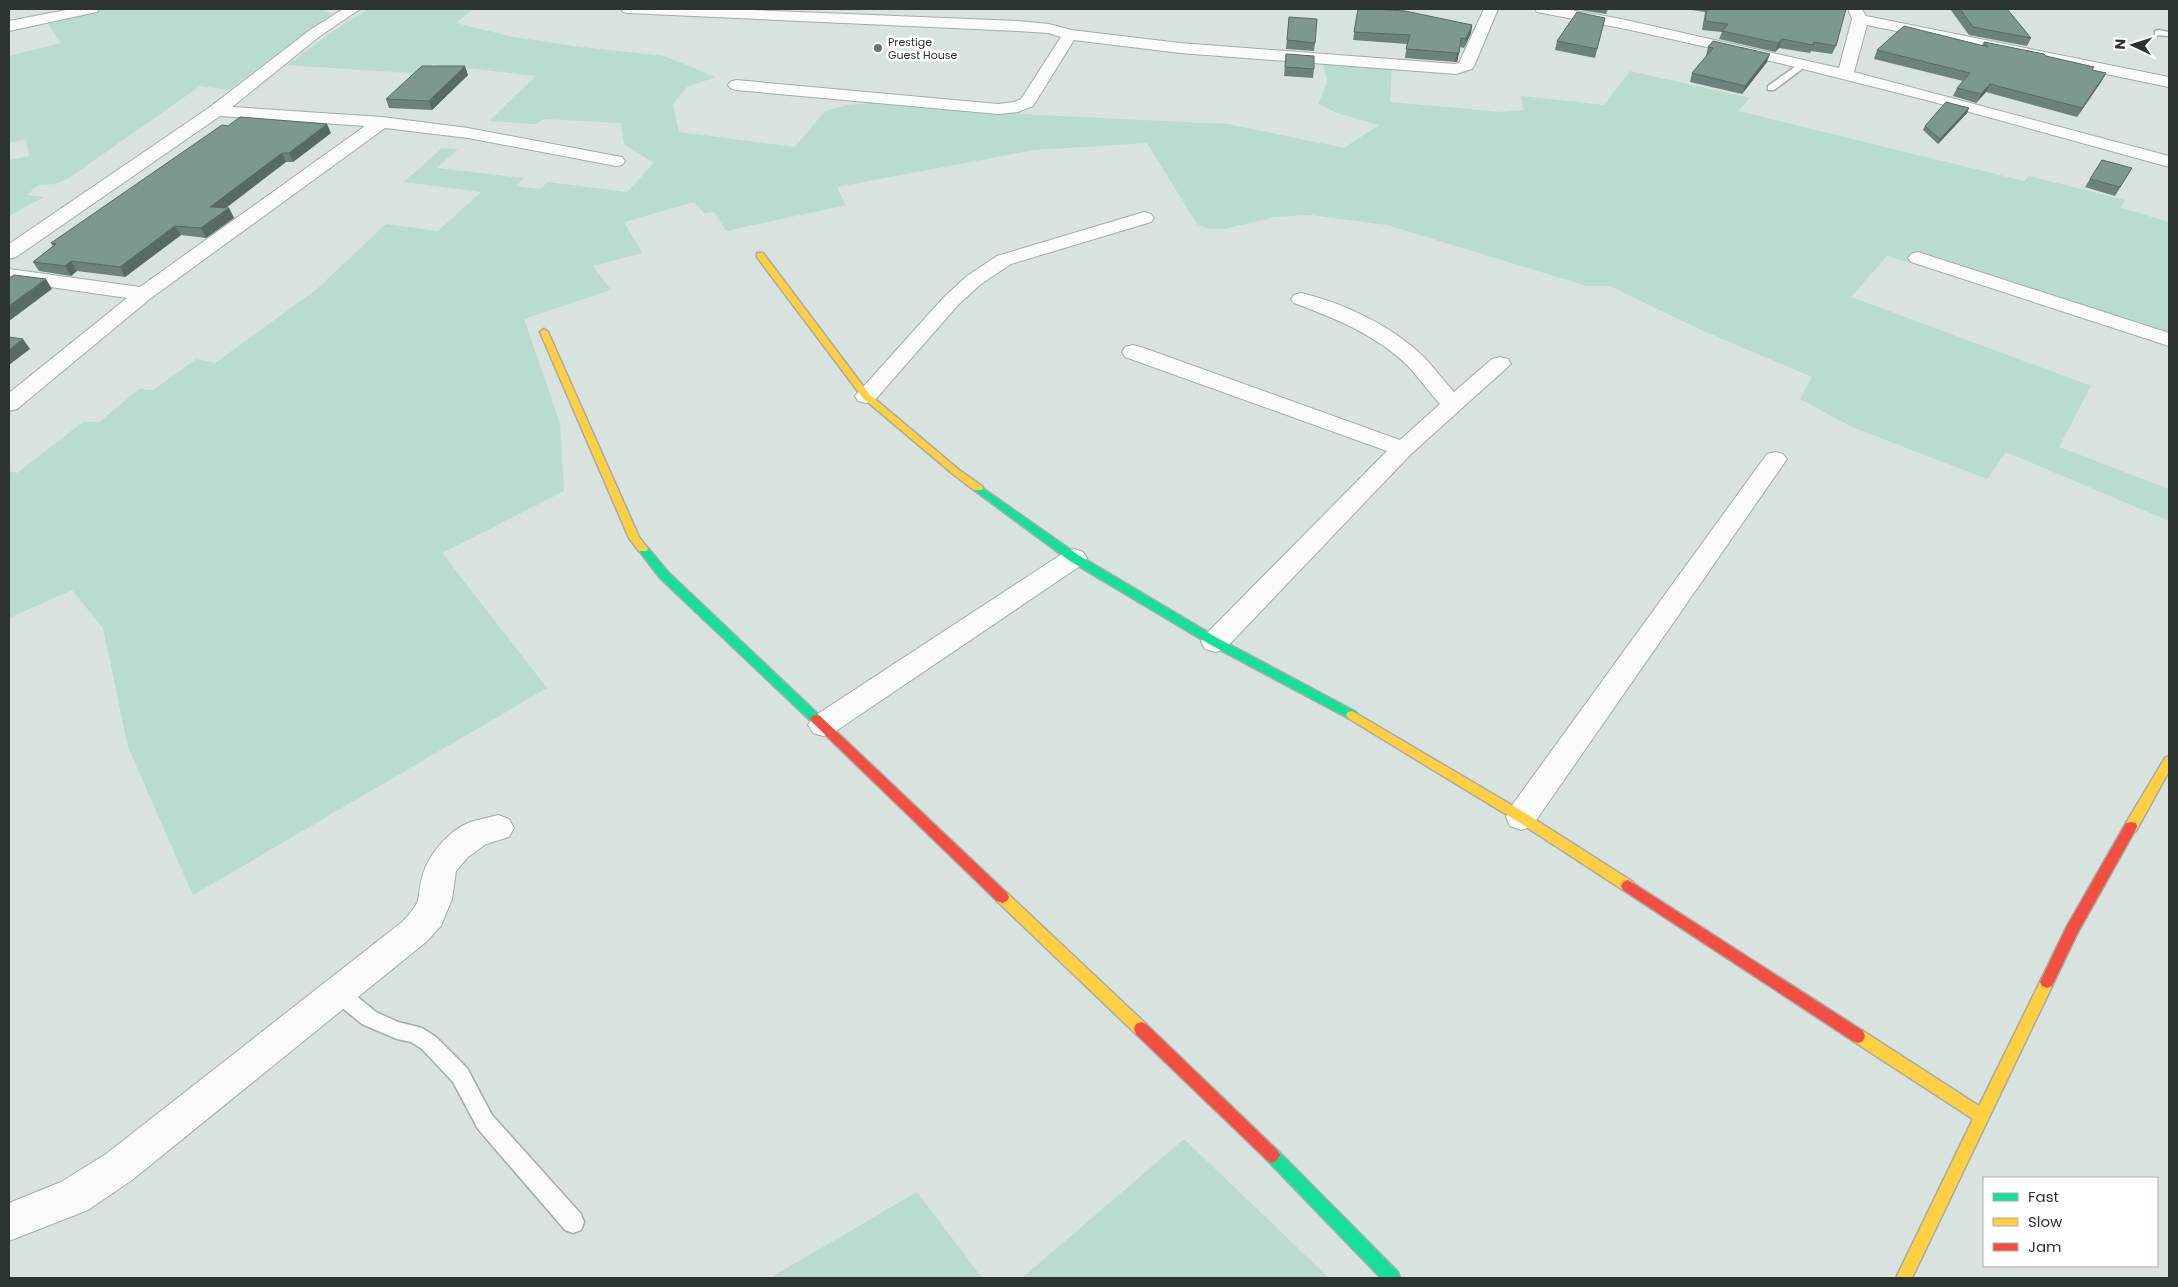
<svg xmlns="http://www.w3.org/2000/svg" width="2178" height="1287" viewBox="0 0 2178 1287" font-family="Poppins,sans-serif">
  <rect width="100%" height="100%" fill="#d8e2de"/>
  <!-- green -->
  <path fill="#b9dccf" d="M103,9H319L336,15L293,42L229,90L200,86L69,178L55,184L38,185L27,195L44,197L9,216V160L29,156L26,139L9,143V56L61,43L46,22Z
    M369,9H473L456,23L513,37L581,47L664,56L715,77L687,87L673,104L679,132L795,147L825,111L847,105L880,102L1037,115L1228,124L1344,148L1379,125L1337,113L1318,104L1327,83L1323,62L1392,65L1390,102L1502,112L1523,110L1521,96L1604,105L1630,71L1750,98L1738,111L2024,181L2029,176L2125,200L2121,208L2169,222V336L1919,254L1911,263L1887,256L1851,297L2091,386L2059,447L2169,489V521L2006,452L1987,479L1852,427L1800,399L1812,377L1699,329L1610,286H1587L1387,225L1310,215L1274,217L1225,229H1208L1197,224L1147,143L1034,150L837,187L846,205L726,231L714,212L704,213L694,202L624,222L642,253L593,266L611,290L524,319L560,423L564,491L442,553L547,688L193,895L128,747L103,628L72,590L9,618V471L17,473L83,422H99L139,389L153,390L196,359L215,363L317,289L386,224L438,231L481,192L404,182L442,148L458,149L437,168L524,178L516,186L540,189L548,182L627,192L654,163L624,144L621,123L544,119L536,124L489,121L536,76L432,64L422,74L287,65L342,25Z
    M1184,1139L1329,1278H1022Z
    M917,1192L982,1278H770Z"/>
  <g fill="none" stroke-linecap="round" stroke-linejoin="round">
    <!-- lane casing -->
    <g stroke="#a4aca9" stroke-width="3">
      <path id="lane" d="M2158,30L2169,32V36L2155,35V31Z
        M1803,61L1806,62V66L1774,90H1768V86Z
        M337,984L344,986L376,1012L398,1022L422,1028L436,1037L467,1068L492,1115L581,1214L584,1222L581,1230L573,1233L565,1230L478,1129L453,1082L422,1049L411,1042L397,1039L362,1024L330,998L328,992L330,986Z"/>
    </g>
    <!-- street casing -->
    <g stroke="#a4aca9" stroke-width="2">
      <path id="street" d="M71,9H99L97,12L92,13L9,31V21Z
        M343,9H360L320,36L232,107L382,117L468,128L616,156L622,157L625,161L622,165L616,166L468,138L385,128L151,298L17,409L9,411V393L127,298L9,281V269L140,287L365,126L220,116L16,257L9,259V244L210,107L310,30Z
        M621,9H726L1018,21L1049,24L1071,30L1180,43L1455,64L1459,63L1484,9H1498L1474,66L1472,69L1456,74L1180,53L1074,40L1033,106L1018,112L998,114L736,90L730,88L728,85L730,82L736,80L998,104L1014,102L1021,99L1061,37L1048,33L1018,31L628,13L623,12Z
        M1535,9H1565L1621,19L1839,68L1852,19L1848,9H1862L1866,16L2169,77V87L1867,25L1854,72L2169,156V167L1930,101L1779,63L1621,28L1542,13L1537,12Z
        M1144,212L1151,214L1154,218L1151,222L1011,264L981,284L958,305L874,401L866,403L858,401L855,396L944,297L967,276L997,256Z
        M1918,252L2169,333V346L1911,262L1908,258L1911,254Z
        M1301,293C1344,303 1392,326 1424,357C1434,368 1444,381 1454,392L1492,359L1500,357L1508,359L1511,364L1411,454L1225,649L1215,652L1205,649L1201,642L1205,635L1387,451L1125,357L1122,352L1125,347L1133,345L1141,347L1400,440L1440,404C1429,392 1419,378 1408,366C1377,335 1334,318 1294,303L1291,299L1294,295Z
        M1775,452L1783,454L1787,459L1532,826L1521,830L1510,826L1506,817L1510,808L1767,454Z
        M1074,549L1083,552L1087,558L1083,564L833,733L823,736L813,733L808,725L813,717L1065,552Z
        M498,815L509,819L514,828L509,837L486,844L468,857L456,871L452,899L445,916L441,926L426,942L132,1180L88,1210L9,1241V1203L61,1182L106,1154L402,922C425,898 415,901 423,874C429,854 449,831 468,823C478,819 488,818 498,815Z"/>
    </g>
    <!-- fast casing -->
    <g stroke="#a4aca9" stroke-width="3">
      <path id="fast" d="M978,485L1078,555L1219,639L1356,712L1358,715L1356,718H1348L1211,645L1070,561L974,490L973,488Z
        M643,545L647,547L668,572L820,716L822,719L820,722H812L660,578L638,549Z
        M1272,1147L1277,1150L1398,1272L1400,1278H1381L1267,1160L1264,1155L1267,1150Z"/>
    </g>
    <!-- slow casing -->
    <g stroke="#a4aca9" stroke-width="3">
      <path id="slow" d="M757,253H763L869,394L959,470L982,486L983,488L982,490H974L953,474L863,398L757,257Z
        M544,329L548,332L639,537L648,549L647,551H639L629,538L540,332Z
        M1352,711L1525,813L1633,882L1635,886L1633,890L1628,892L1623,890L1517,821L1348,718L1346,715L1348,712Z
        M2169,756V771L2136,831L2131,832L2126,831L2125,827L2126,823L2165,758Z
        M1002,891L1007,893L1146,1024L1148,1029L1146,1034L1141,1036L1136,1034L997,901L995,897L997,893Z
        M2047,976L2052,978L2054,982L1912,1278H1896L1973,1119L1853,1041L1851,1036L1853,1031L1858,1029L1863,1031L1979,1106L2042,978Z"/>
    </g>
    <!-- jam casing -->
    <g stroke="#a4aca9" stroke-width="3">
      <path id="jam" d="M816,715L820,716L1007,893L1009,897L1007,901L1002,903L997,901L812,722L810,719L812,716Z
        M2131,822L2136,823L2137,827L2077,934L2052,986L2047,988L2042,986L2040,982L2067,926L2126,823Z
        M1628,880L1863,1031L1865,1036L1863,1041L1858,1043L1853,1041L1623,890L1621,886L1623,882Z
        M1141,1022L1146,1024L1277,1150L1280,1155L1277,1160L1272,1163L1267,1160L1136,1034L1134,1029L1136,1024Z"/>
    </g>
    <!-- lane -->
    <use href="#lane" fill="#f9fbfa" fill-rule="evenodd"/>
    <!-- street -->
    <use href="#street" fill="#f9fbfa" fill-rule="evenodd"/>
    <!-- fast -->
    <use href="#fast" fill="#16e098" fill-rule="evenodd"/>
    <!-- slow -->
    <use href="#slow" fill="#ffcf43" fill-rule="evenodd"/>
    <!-- jam -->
    <use href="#jam" fill="#f24e42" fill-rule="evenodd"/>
  </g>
  <!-- wall -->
  <path fill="#6c837d" d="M1358,9L1472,25L1471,33L1464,48L1460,47L1457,62H1455L1405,58L1407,44L1353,40Z
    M1574,9H1608L1606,14Z
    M1691,9H1846L1836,46L1832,54L1811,51L1810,53L1779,48L1775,52L1719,39L1722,32L1702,30L1705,12L1691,10Z
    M1950,9H2007L2031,38L2027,46L1969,35Z
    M1289,17L1315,43L1314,51L1286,49Z
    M1605,18L1595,58L1555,50L1557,41Z
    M1984,42L2046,56L2092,70L2106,73L2101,82L2077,117L1986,92L1976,103L1953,96L1957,88L1963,81L1874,59L1877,50L1982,45Z
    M1708,47L1767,62L1742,94L1690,82L1692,73L1707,56H1706Z
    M1286,54L1314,69L1313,78L1284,76Z
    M468,75L432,110L389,108L386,99Z
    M1969,108L1967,113L1938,144L1923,130L1925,126Z
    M331,133L293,162H286L226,208H229L234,218L206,238L181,235L125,277L77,271L71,276L39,271L33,262L53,246L51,243Z
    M2132,168L2115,196L2085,187L2090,179Z"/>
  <!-- shaded-wall -->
  <path fill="#586a66" d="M1472,25L1471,33L1464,48L1466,39Z
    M1782,39L1779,48L1775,52L1778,43Z
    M1457,53H1459L1457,62H1455Z
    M1770,54L1767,62L1742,94L1745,86Z
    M465,66L468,75L432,110L429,101Z
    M2106,73L2101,82L2077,117L2082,108Z
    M1990,84L1986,92L1976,103L1981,94Z
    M1969,108L1967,113L1938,144L1940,139Z
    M327,124L331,133L293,162L289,153Z
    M282,153L286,162L215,216L210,207Z
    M229,208L234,218L206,238L201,228Z
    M175,226L181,235L125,277L120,267Z
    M71,261L77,271L71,276L65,266Z
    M46,279L52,289L9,321V306Z
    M23,339L30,349L9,365V350Z"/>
  <!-- building -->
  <path fill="#7d9891" stroke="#586a66" d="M1358,9H1372L1405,11L1472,25L1466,39L1461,38L1459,53H1457L1406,49L1410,35L1354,32Z
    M1707,9H1846L1836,46L1814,42L1813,45L1782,39L1778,43L1722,31L1728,24L1705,21Z
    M1960,9H2007L2031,38L1973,27Z
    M1577,12L1605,18L1597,49L1557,41Z
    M1289,17L1317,19L1315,43L1287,40Z
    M1904,26L1988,47L1984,42L2044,54L2046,56L2094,67L2092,70L2106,73L2082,108L1990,84L1981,94L1957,88L1970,73L1877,50Z
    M1713,41L1770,54L1745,86L1692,73L1713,48L1708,47Z
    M1286,54L1314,56V69L1285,67Z
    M422,66H465L429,101L386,99Z
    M1946,102L1969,108L1940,139L1925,126Z
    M240,117L327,124L289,153H282L210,207L229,208L201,228L175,226L120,267L71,261L65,266L33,262L56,244L51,243L222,125L228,126Z
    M2102,160L2132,168L2120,187L2090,179Z
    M14,275L46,279L9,306V278Z
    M9,337L23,339L9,350Z"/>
  <!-- markers -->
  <circle fill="#68716e" stroke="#fff" stroke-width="2" cx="878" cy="48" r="5"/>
  <g text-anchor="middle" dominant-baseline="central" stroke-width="5" stroke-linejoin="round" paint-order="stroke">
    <!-- far-poi labels -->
    <g font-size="11" fill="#2c3431" stroke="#fff" text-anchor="start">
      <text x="888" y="42">Prestige<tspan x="888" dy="13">Guest House</tspan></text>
    </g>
  </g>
  <!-- border -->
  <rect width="2178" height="1287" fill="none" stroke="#2c3431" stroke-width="20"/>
  <!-- legend -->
  <rect x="1983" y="1177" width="175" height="90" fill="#ffffff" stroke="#abaead"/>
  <rect x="1993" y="1193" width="25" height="8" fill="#16e098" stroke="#abaead"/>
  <text x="2028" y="1202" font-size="15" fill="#2c3431">Fast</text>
  <rect x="1993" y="1218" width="25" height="8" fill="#ffcf43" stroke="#abaead"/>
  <text x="2028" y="1227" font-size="15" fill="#2c3431">Slow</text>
  <rect x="1993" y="1243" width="25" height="8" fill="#f24e42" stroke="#abaead"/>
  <text x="2028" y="1252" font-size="15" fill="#2c3431">Jam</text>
  <!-- north arrow -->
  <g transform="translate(2133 45) rotate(274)" stroke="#ffffff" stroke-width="4" paint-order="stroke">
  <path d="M0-4L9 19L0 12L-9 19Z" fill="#2c3431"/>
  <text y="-8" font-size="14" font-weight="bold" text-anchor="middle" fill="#2c3431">N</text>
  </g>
</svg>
